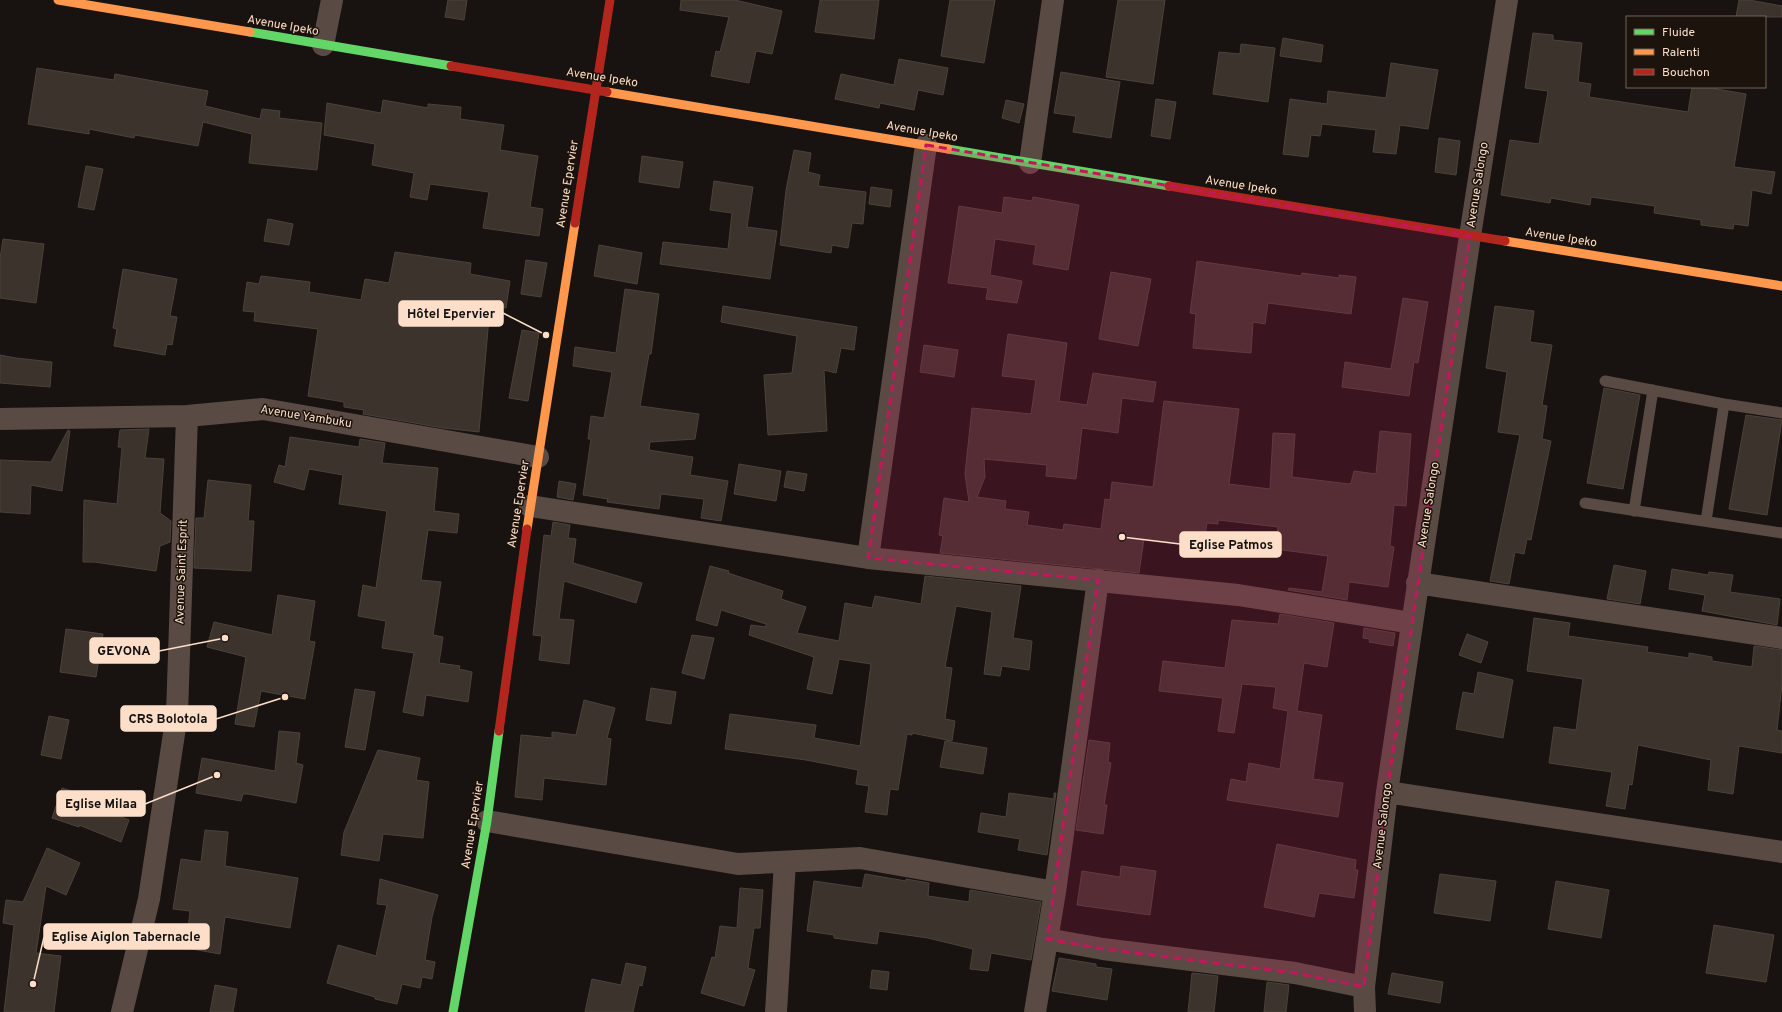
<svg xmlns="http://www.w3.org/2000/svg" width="1782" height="1012" viewBox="0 0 1782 1012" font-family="Overpass,sans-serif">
  <rect width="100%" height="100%" fill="#181310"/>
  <!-- building -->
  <path fill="#3b332c" stroke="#4c423a" d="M448,0H467L464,20L445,17Z
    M681,0H735L782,11L772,54L756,51L749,83L711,76L716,51L720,52L729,17L680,10Z
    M820,0H879L874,39L815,32Z
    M950,0H995L984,63L941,56Z
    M1118,0H1165L1153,84L1106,77Z
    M1739,0H1749L1782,6V17H1736Z
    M1533,33L1553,35V40L1582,43L1578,82L1591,84L1589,97L1688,112L1692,87H1716V89L1746,94L1734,167L1775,172L1771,194L1752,190L1748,226L1734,224L1733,229L1701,225V220L1654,213L1655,206L1591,197L1590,205L1551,198L1550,203L1501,195L1510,140L1539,144L1548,91L1525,88Z
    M1283,38L1323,45L1321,62L1280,56Z
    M1241,44L1275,48L1268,102L1213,94L1219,52L1240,54Z
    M899,59L948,68L943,95L918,90L914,110L880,103L879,108L835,99L841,74L894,85Z
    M1391,63L1438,70L1428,129L1400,125L1396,154L1373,152L1376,130L1322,124L1320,136L1311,135L1308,157L1283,154L1290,99L1327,104L1328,91L1386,98Z
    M37,68L114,80L115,74L208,91L205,106L260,119L262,109L280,111L279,118L322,123L317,170L249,163L252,134L203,122L198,146L135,135L134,138L89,129V134L28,124Z
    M1061,72L1120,82L1111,138L1073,132L1076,116L1054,113Z
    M1156,99L1176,102L1170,139L1151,136Z
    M383,100L428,108V104L461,107L460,119L504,125L500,150L538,156L530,207L543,209L539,236L483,228L489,192L430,184L427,200L410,197L414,173L372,165L375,144L324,135L327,103L381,113Z
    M1006,100L1024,104L1019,123L1002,118Z
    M1439,138L1460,141L1456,175L1435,172Z
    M794,150L811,153L808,172L820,175L818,186L866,192L863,224L852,223L848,248L832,245L831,253L780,245L786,190Z
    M642,156L683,162L679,188L639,182Z
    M86,166L103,169L94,210L78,207Z
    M714,181L753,187L747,227L777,231L770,279L660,264L663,242L728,249L732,213L710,210Z
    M871,187L892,190L890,207L869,204Z
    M1004,197L1032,201L1033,197L1079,205L1068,270L1033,264L1036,245L995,239L990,275L1022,281L1017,303L986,299L988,288L948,283L959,206L1002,213Z
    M268,219L293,224L289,245L264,241Z
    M3,239L44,244L36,303L0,298V259Z
    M599,245L642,253L637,284L594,276Z
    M395,252L471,263L470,274L510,281L506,308L490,306L479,432L443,428L363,414L364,410L344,407V402L308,396L318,329L254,321L255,312L243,311L247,282L259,284L261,276L310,282L309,292L361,300L365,279L389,283Z
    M526,260L547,263L541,297L521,294Z
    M1197,261L1301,276L1302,273L1339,278V275L1356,277L1351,314L1268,303L1265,324L1253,322L1251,353L1193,348L1196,314L1190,313Z
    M123,269L177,279L170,316L177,317L172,345L167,344L165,355L114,346L117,329L113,328Z
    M1111,272L1151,279L1138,346L1099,339Z
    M625,289L659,294L651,354H649L640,406L699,414L695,439L650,442L649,450L693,457L690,475L728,481L721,521L701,518L704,499L661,494L659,509L607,502L608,499L583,495L591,439H588L591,416L604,418L612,372L573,366L575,347L616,353Z
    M1403,298L1428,302L1418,363L1414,362L1409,396L1342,387L1345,362L1391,369Z
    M723,306L857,327L854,350L841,348L836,373L824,370L827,431L768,435L764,375L792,373L797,336L721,322Z
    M1495,306L1534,311L1530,342L1552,345L1542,405L1547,406L1542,439L1551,441L1531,540L1527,539L1524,554L1515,552L1509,584L1490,581L1520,435L1498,432L1507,372L1486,368Z
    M522,330L539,333L528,401L509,398Z
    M1008,334L1067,343L1059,401L1087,405L1093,373L1156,382L1153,402L1122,398L1118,433L1082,428L1076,479L1046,476L1047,465L984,459L985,477L977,497L1006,501L1005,509L1029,512L1027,525L1063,530L1064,524L1101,529L1105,499L1110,500L1112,482L1153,487L1164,401L1239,409L1229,484L1270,489L1273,433L1295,434L1292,477L1349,484L1351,483L1354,471L1376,474L1380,431L1411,434L1406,506L1394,505L1390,546L1394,547L1388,587L1349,582L1347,600L1288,590L1289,588L1322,592L1328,556L1275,549L1278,527L1218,520V524L1207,523L1203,547L1144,539L1139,573L940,553L943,536L939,535L944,498L969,502L965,474L972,408L1031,414L1036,380L1002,376Z
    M924,345L958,350L954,377L920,372Z
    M0,355L16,358L52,362L50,387L0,383Z
    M1604,388L1640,395L1623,489L1587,483Z
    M1746,415L1782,420L1767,515L1729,509Z
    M149,429L145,458L164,459L160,513L171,521L170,542L160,546L156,571L94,562H83L84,500L117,504L122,447H118L120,430Z
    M68,430L70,431L62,491L31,485L30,514L0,512V460L51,462Z
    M290,437L359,447L360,439L385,443L382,463L438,468L434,511L459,514L457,533L428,530L421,580L441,582L433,635L443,637L439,663L460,666L459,669L472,672L468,702L426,695L423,716L403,712L414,653L382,648L386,621L358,616L363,585L376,588L387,511L339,504L343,475L309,469L304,490L274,482L279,465L285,467Z
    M739,464L781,471L776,501L734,494Z
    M787,471L807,474L804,491L784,487Z
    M208,480L251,485L248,521H254L251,571L194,568L196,518H204Z
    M559,481L576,484L573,500L557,497Z
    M553,522L570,525L568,538L576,539L573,563L642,583L636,603L564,581L559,619L574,620L569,664L539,660L542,636L533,635L544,535L551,536Z
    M1614,565L1646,571L1640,604L1607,599Z
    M710,566L729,571L728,573L783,591L781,599L806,607L797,633L839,641L845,603L872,608L875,596L921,604L925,576L1021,586L1013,638L1032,641L1029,670L1002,666L1000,676L984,674L992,612L956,606L945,667L952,668L945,719L955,721L952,741L912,733V735L907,734L898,790L890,789L887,815L865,812L869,786L856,784L858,770L806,760L725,749L730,714L816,725L814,738L860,746L871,664L839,659L832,694L807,689L814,657L749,635L751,625L766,627V624L721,610L717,626L696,620Z
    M1672,569L1708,575L1709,572L1733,575L1730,592L1780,599L1777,625L1702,611L1705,595L1669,589Z
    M278,595L315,601L309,641L315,642L305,699L261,691L254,727L235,724L246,657L207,647L214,622L272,635Z
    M1280,614L1334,623L1327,667L1304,663L1297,711L1322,715L1313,779L1343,783L1338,817L1227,800L1231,779L1246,782L1249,763L1280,769L1288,711L1273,708L1276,687L1242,684L1234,733L1218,731L1223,698L1159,691L1163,661L1225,668L1232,620L1278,624Z
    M1534,618L1570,623L1568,636L1648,647L1647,652L1689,658V653L1712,657V661L1752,667L1754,646L1782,650V684L1777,730L1782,731V753L1739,746L1733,794L1708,790L1711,760L1638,745L1632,785L1629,784L1625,809L1606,806L1612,772L1549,763L1554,727L1576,730L1583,679L1527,671Z
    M1364,628L1395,633L1393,646L1369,642L1370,639L1363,638Z
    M66,629L103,634L96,677L60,672Z
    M1467,634L1488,642L1481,663L1459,655Z
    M692,635L714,638L704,679L682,673Z
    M1478,672L1513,680L1503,738L1456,729L1463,692L1474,694Z
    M651,688L676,692L671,724L646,720Z
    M355,689L375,692L365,750L345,747Z
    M584,700L615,708L607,738L611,739L606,785L544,778L542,800L515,797L521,735L552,738V732L576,735Z
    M49,716L69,720L61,759L41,755Z
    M279,731L300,733L296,763L303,765L296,803L248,794H243L241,801L196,793L202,758L275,771Z
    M1089,740L1110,743L1108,762L1111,763L1104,805H1107L1103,834L1076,830Z
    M945,741L987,748L983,774L940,767Z
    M378,750L420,758L416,780L429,782L423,838L383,834L379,861L341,855L344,832Z
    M62,788L88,796L86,803L129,820L121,842L79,825V827L52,818Z
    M1009,793L1054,799V793H1056L1047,855L1018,850L1020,839L978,832L981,813L1006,817Z
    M205,830L228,832L225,866L298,878L290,928L225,917L220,954L186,948L190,911L173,909L181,859L201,862Z
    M1277,844L1356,860L1355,870H1358L1354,898L1319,893L1314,917L1264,907Z
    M47,848L80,863L66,895L46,886L36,953L61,956L54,1012H4L14,925L3,923L6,900L23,902Z
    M1121,866L1156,871L1150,915L1077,905L1082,871L1120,877Z
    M865,874L906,881V879L929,883L928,896L969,902L970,890L1041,902L1031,960L991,953L988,971L970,969L973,949L928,938L879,931L877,944L834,938V935L807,931L814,881L862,888Z
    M1440,874L1496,881L1490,921L1434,913Z
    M380,879L438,895L432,917L425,960L435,962L432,979L422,977L420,988L402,984L397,1004L375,999V997L327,983L338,945L376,956L387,905L377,904Z
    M1556,881L1609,890L1601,938L1548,929Z
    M740,888L763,890L760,928H754L748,968L755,970L744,1006L701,993L712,957L715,958L720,926L737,928Z
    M1714,925L1774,935L1766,982L1706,973Z
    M1059,958L1096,964V967L1112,969L1107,1000L1052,991Z
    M626,963L646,967L642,986L639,985L633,1012H585L592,979L621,985Z
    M872,970L889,972L887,990L870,988Z
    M1192,973L1218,976L1214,1012H1188Z
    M1392,973L1443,982L1440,1003L1388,994Z
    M1267,982L1289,985L1286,1012H1264Z
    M215,985L237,989L233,1012H210Z"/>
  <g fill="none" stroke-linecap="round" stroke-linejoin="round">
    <!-- lane -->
    <path stroke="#594b44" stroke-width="11" d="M1605,381L1724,404L1782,413
      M1585,503L1782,533
      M1634,511L1653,390
      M1706,521L1724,404"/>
    <!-- street -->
    <path stroke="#594b44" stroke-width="22" d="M323,45L332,0
      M1030,163L1053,0
      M0,419L187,416L263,409L538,457
      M530,506L868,558L1238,595L1412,623
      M868,558L926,145
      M1417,583L1782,638
      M1387,792L1782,852
      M487,821L738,864L860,858L1055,892
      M1047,939L1103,949L1295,973L1364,987
      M122,1012L149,899L177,714L187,416
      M776,1012L785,862
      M1035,1012L1055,892L1098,580
      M1365,1012L1364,987L1387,792L1470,236L1507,0"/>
    <!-- fast -->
    <path stroke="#63d668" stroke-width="9" d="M250,32L451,66
      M948,149L1169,186
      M453,1012L487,821L499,731"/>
    <!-- slow -->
    <path stroke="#ff974d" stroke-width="9" d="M58,0L250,32
      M607,92L948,149
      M1505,241L1782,286
      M527,529L575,223"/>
    <!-- jam -->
    <path stroke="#b3261e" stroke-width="9" d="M451,66L607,92
      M1169,186L1505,241
      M575,223L610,0
      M499,731L527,529"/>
  </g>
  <!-- marked area -->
  <path fill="#c2185b" fill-opacity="0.2" stroke="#c2185b" stroke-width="3" stroke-dasharray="8 5" stroke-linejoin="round" d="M926,145L1470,236L1387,792L1364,987L1295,973L1103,949L1047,939L1098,580L868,558Z"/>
  <g text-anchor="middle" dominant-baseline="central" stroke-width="3" stroke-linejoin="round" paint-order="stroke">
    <!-- street labels -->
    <g font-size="12" fill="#fddec8" stroke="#1b130c">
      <text transform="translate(283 26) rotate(10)">Avenue Ipeko</text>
      <text transform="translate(602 78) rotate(9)">Avenue Ipeko</text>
      <text transform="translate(922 132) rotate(10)">Avenue Ipeko</text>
      <text transform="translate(568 184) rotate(-81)">Avenue Epervier</text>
      <text transform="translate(1478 185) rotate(-81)">Avenue Salongo</text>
      <text transform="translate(1241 186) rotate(9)">Avenue Ipeko</text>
      <text transform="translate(1561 238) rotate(9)">Avenue Ipeko</text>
      <text transform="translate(306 417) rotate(9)">Avenue Yambuku</text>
      <text transform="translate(519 504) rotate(-81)">Avenue Epervier</text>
      <text transform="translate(1429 505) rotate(-81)">Avenue Salongo</text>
      <text transform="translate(182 572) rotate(-88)">Avenue Saint Esprit</text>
      <text transform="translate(473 825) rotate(-81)">Avenue Epervier</text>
      <text transform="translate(1383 826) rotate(-83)">Avenue Salongo</text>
    </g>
  </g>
  <!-- callouts -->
  <path fill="none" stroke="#fddec8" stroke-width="1.5" d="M546 335L503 313M1122 537L1180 544M225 638L159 651M285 697L216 719M217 775L145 804M33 984L44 937"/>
  <g fill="#fddec8" stroke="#1b130c" stroke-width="1.5">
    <circle cx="546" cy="335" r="4"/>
    <circle cx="1122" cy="537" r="4"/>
    <circle cx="225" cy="638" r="4"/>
    <circle cx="285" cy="697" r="4"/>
    <circle cx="217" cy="775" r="4"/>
    <circle cx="33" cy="984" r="4"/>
  </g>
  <g fill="#fddec8" stroke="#fddec8" stroke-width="1.5">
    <rect x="399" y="301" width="104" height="25" rx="4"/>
    <rect x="1180" y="532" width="101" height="25" rx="4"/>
    <rect x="90" y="638" width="69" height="25" rx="4"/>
    <rect x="121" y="706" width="95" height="25" rx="4"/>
    <rect x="57" y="791" width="88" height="25" rx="4"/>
    <rect x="44" y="924" width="165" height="25" rx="4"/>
  </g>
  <g font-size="13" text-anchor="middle" font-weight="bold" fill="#111">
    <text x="451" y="318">Hôtel Epervier</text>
    <text x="1231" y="549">Eglise Patmos</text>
    <text x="124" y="655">GEVONA</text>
    <text x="168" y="723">CRS Bolotola</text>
    <text x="101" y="808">Eglise Milaa</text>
    <text x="126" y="941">Eglise Aiglon Tabernacle</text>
  </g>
  <!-- legend -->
  <rect x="1626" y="16" width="140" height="72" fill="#1b130c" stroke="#756457"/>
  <rect x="1634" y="29" width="20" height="6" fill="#63d668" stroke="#756457"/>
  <text x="1662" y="36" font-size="12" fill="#fddec8">Fluide</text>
  <rect x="1634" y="49" width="20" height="6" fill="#ff974d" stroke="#756457"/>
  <text x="1662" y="56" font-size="12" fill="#fddec8">Ralenti</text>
  <rect x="1634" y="69" width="20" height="6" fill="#b3261e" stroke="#756457"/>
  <text x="1662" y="76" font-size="12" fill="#fddec8">Bouchon</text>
</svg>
